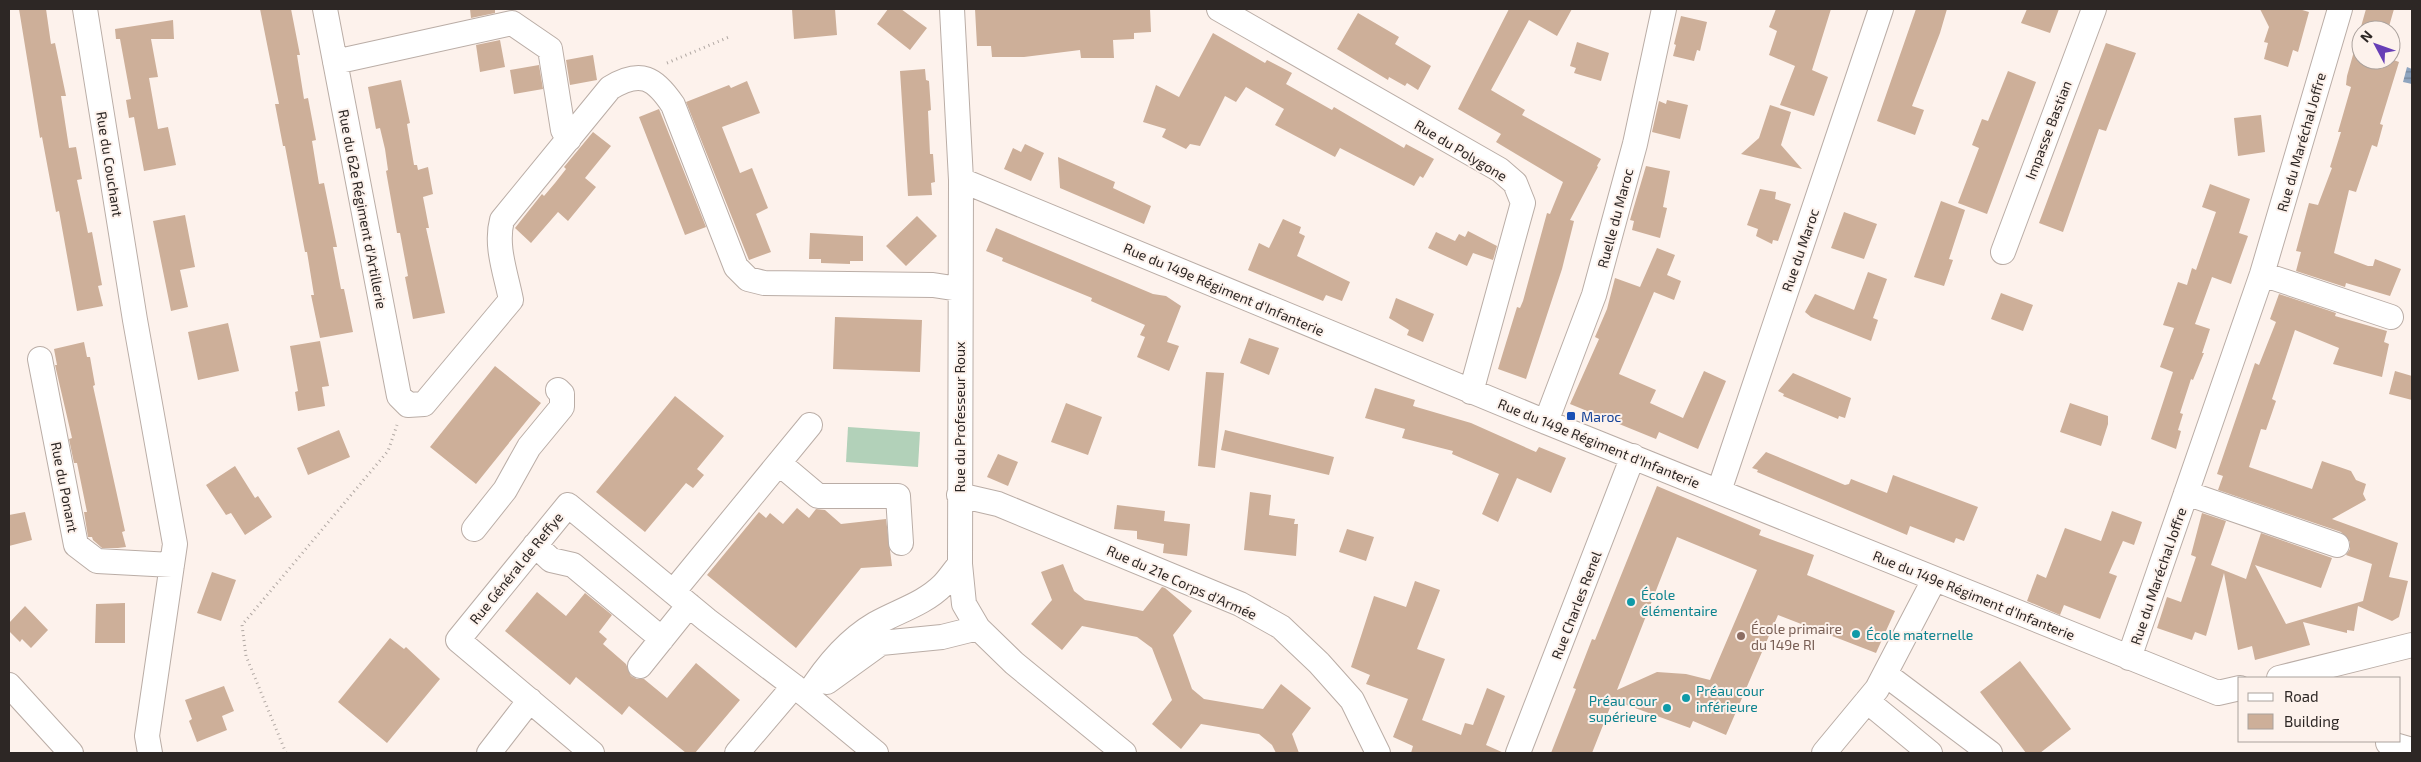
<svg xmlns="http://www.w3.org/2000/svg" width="2421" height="762" viewBox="0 0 2421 762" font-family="'Exo 2',sans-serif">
  <defs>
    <pattern id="water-rules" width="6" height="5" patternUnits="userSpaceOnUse" patternTransform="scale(1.25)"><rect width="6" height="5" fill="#8fa5bf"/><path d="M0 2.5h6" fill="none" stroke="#75869b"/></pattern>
  </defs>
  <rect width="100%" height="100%" fill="#fdf2ec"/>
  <!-- pitch -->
  <path fill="#b2d1b9" d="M848,427L920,432L918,467L846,462Z"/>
  <!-- water -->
  <path fill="url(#water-rules)" d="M2407,67L2412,69V84L2403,82Z"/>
  <!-- building -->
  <path fill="#cdaf99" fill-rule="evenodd" d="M19,9H46L51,44L55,43L66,96H61L69,148L76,147L82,179L77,180L88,233L92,232L102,285L98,286L103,306L77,311L59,211L56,212L42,137L40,138Z
    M260,9H291L300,55H297L304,99L308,98L316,140L312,141L319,184L324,183L337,247H333L341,289H344L353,332L320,338L311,295H314L307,252H305L285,146H283L275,104H279Z
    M470,9H495V13L471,18Z
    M792,9H835L837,35L794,39Z
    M888,9H901L927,28L910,50L877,24Z
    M975,9H1150L1151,32L1134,33V39L1113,40L1114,58H1081L1080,50L1024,57H992L991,46H977Z
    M1509,9H1572L1557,36L1529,20L1491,90L1525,110L1522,115L1601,159L1597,166L1598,167L1570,220L1574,221L1562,269L1526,379L1498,369L1517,307L1520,308L1523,301L1547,213L1550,214L1563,182L1496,142L1501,134L1458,109Z
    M1776,9H1831L1812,70L1828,77L1814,116L1780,105L1795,66L1769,55L1777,31L1769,27Z
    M1916,9H1947L1940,33L1912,106L1924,110L1915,135L1877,121Z
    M2027,9H2059L2050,33L2021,23Z
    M2260,9H2299L2309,12L2298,52L2293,50L2288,67L2264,59L2268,43L2264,42L2269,27Z
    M2366,9H2394L2388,30H2361V60L2391,59L2399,62L2380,124L2383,125L2377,147L2372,145L2356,192L2349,190L2334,253L2368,266H2373L2375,259L2401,269L2390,296L2346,283L2345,287L2296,271L2301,252L2296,251L2309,203L2318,205L2332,168L2330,167L2341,132H2338L2351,87L2346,85L2347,76Z
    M1358,13L1399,37L1395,44L1431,66L1418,90L1407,83L1405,86L1389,77L1388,80L1337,49Z
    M1681,16L1707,22L1700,51L1697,50L1694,61L1673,56L1676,45L1674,44Z
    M173,20L174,39H151L158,77L149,78L158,129L168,127L176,165L144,171L134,117L129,118L126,100L131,99L120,39H116L115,29Z
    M1213,33L1265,63L1267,60L1292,73L1286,84L1332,110L1334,107L1404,148L1406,144L1434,159L1423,178L1420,176L1414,186L1340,148L1335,157L1275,125L1284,109L1246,87L1236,102L1225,96L1200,146L1190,144L1186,149L1162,137L1166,129L1143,122L1156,85L1179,97Z
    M500,40L505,67L480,72L476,45Z
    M1577,42L1609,53L1601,81L1574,73L1576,68L1570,66Z
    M2106,43L2136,53L2106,131L2099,129L2063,232L2039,223Z
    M593,55L597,80L570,85L566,60Z
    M539,65L543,89L514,94L510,70Z
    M925,69L926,80L929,81L931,110L928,111L930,154H933L935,182L931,183L932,195L908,196L900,71Z
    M2008,71L2036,82L1987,214L1958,203L1979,148L1972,145L1982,119L1988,121Z
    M401,80L410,123L407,124L414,165H417L418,170L428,167L433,194L423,197L429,228H426L445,313L413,319L405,277L408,276L400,233H397L386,171L388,170L385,149L380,128L376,129L368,87Z
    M747,81L760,113L722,127L740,173L752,168L768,208L756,214L771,252L749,260L686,102L729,85L731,88Z
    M1667,100L1688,105L1680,139L1652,132L1659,101L1666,104Z
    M1770,105L1791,112L1781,145L1802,169L1741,154L1759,138Z
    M659,109L706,227L685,235L639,117Z
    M2261,115L2265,152L2238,156L2234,118Z
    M593,132L611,146L585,178L596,187L568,221L558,212L531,243L515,228L542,194L544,196L555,183L566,169L564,167Z
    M1025,144L1044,153L1031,181L1004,169L1013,148L1021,152Z
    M1058,157L1115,182L1113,188L1151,206L1144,224L1060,188Z
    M1646,166L1670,171L1663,207L1667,208L1660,238L1632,230L1634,221L1630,220Z
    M2210,184L2250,199L2239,233L2248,236L2231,284L2212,277L2195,324L2210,329L2202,353H2204L2193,380L2191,379L2180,413L2183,414L2178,430L2181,431L2176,449L2151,439L2173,372L2160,367L2174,328L2163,325L2178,282L2187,285L2192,268L2196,270L2216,212L2202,207Z
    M1760,189L1776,192L1775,199L1791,204L1778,241L1773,240L1772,244L1756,236L1758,229L1747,225Z
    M1941,201L1965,210L1949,259L1953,260L1944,286L1914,277Z
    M1844,212L1877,224L1864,259L1831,248Z
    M185,215L195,267L180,270L188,307L171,311L153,221Z
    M917,216L937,236L906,266L886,246Z
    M1283,219L1301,227L1299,233L1305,236L1297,256L1350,282L1342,301L1326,295L1323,301L1248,270L1259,243L1269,248Z
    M996,228L1153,294L1166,296L1181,306L1167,342L1179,346L1169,371L1137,357L1145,337L1140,335L1145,325L1091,301L1092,298L1002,261L1003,258L986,251Z
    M1468,231L1497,246L1493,260L1473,253L1467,266L1428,248L1436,232L1455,241L1459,234L1465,237Z
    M810,233L863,236V261H850V264L821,263V259H809Z
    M1657,248L1675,255L1667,275L1681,281L1674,300L1654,292L1619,374L1656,390L1650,403L1683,418L1704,371L1726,381L1698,449L1659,432L1656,439L1570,404L1599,339L1595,337L1607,309L1615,278L1640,287Z
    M1868,272L1887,279L1873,318L1878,320L1871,341L1811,317L1805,312L1815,294L1854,310Z
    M2001,293L2033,305L2023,331L1991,319Z
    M2279,294L2336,313L2335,316L2387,331L2384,342L2389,344L2382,377L2333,364L2339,348L2295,330L2272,399L2276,401L2266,430L2261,429L2249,467L2312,489L2322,461L2351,471L2356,480L2366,484L2363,494L2366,500L2332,519L2398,543L2389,577L2408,581L2399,617L2392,621L2358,606L2354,631L2347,630V633L2303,622L2310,645L2255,660L2252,646L2238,650L2224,573L2206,636L2195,632L2192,640L2157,628L2167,597L2181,602L2196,557L2191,555L2202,513L2226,521L2211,565L2246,579L2261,533L2332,558L2321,588L2255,565L2286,624L2363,601L2372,564L2346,555L2350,549V542L2341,532L2218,490L2223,476L2217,474L2255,363L2259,365L2276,322L2270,319Z
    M1396,298L1434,314L1423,342L1407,335L1409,330L1389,318Z
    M835,317L922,320L920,372L833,369Z
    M228,323L239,371L198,380L188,332Z
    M1249,338L1279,348L1269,375L1240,363Z
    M320,341L329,386L322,387L325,406L298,411L295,392L298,391L290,346Z
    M84,342L87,357H90L95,385L93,386L125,531L122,532L126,547L118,548H102L93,540L92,537H88L84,512H87L77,463H74L69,439L72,438L55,365H57L54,349Z
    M495,366L541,403L476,484L430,447Z
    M2395,371L2412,376V400L2389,394Z
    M1206,372L1224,373L1215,468L1198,466Z
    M1793,373L1851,398L1845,418L1839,416L1838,419L1783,396L1784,394L1778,391Z
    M1375,388L1415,400L1413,406L1471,423L1536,452L1539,447L1566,458L1551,493L1517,478L1498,522L1482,514L1499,474L1452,454L1453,451L1402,438L1405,429L1365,418Z
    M675,396L724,436L697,469L704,475L693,488L686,483L645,532L596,492Z
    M1066,403L1102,417L1088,455L1051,442Z
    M2070,403L2108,416V424L2101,446L2060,432Z
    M339,430L350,457L308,475L297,448Z
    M1225,430L1334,457L1329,475L1221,450Z
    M1766,452L1845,485L1849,484L1851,479L1887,493L1893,475L1978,507L1964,541L1956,538L1954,543L1910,526L1907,535L1757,472L1758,470L1752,468Z
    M998,454L1018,462L1008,486L987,477Z
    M235,466L255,498L258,496L272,517L245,535L231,513L226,515L206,485Z
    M1657,486L1761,530L1759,535L1814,555L1807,575L1895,611L1876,653L1778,615L1726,735L1693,721L1690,728L1613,700L1592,753H1551L1576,689L1573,688L1592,639L1595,640ZM1677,537L1757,570L1710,680L1686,674L1657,672L1617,690Z
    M1250,492L1271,495L1269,515L1295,519L1294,524H1298L1296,556L1244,550Z
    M1117,505L1165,511L1164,521L1190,524L1187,556L1163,553L1164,544L1137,539V531L1114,529Z
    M797,508L809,518L816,509L825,510L841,524L886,519L892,566L861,568L796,648L707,575L759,512L766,518L770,513L783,524Z
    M2112,511L2142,522L2134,545L2123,541L2109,573L2117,576L2100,619L2064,605L2060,615L2027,601L2037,574L2046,578L2065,528L2101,541Z
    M25,512L32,540L9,546V515Z
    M1347,529L1374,537L1366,561L1339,552Z
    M1063,564L1074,591L1085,600L1143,611L1162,587L1165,588L1192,611L1173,635L1192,689L1204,699L1263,709L1281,684L1311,708L1292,734L1299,753H1276L1272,745L1259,734L1201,724L1181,749L1152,724L1172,700L1152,648L1137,637L1082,626L1062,650L1031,624L1052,600L1041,572Z
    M212,572L236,580L221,621L197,613Z
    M1415,581L1440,590L1417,649L1445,659L1422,720L1461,735L1465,723L1473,725L1487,688L1505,696L1486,745L1504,753H1411L1413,746L1393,737L1408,699L1366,684L1370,675L1351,667L1374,596L1406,607Z
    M537,592L566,616L585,593L612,615L599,632L607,639L603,644L626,664L631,676L637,679H644L667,698L696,663L740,700L695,753H686L629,706L622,715L576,677L570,685L505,631Z
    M125,603V643H95L96,604Z
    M25,606L48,630L31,648L22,639L20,642L9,631V623Z
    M390,638L404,649L406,647L440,679L387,743L338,702Z
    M2020,661L2071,729L2040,753H2026L1980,692Z
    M224,686L234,711L222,716L227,730L197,742L189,721L192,719L185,700Z"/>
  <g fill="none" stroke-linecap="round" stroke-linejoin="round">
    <!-- minor casing -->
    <g stroke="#baada6" stroke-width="26">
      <path id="minor" d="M85,9L135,320L175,544L147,736L150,753
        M325,9L399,396L408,405L424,404L511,300C506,274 495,246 502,220L610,88C641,69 655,78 673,105L736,267L748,279L764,283L933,285L959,289
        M952,9L961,180L960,564L964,604L978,628L1014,663L1124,753
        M1219,9L1500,170L1515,183L1523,203L1471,392
        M335,62L512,23L550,49L563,130L569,139
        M961,180L1546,422L2218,693L2240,688
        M2003,252L2094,9
        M2262,274L2391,317
        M40,359L76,545L97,561L172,565
        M1546,422L1594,295L1635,144L1664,9
        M780,464L818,496H898L901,543
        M1719,491L1881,9
        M2186,493L2337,545
        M959,495L998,504L1240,604L1281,627L1319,663L1352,700L1378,753
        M474,529L505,490L529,447L562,407V394L558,390
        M535,545L551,560L573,565L662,639
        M673,592L810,425
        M2129,658L2262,274L2340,9
        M640,666L689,605
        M1885,674L1990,753
        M2279,678L2412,645
        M827,682L881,643L942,637L978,628
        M9,685L71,753
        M807,696C825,667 846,641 875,624C898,611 924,604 943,585C949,579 954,571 960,564
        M1867,701L1930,753
        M2388,743L2412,750
        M489,753L530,700
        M592,753L458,640L568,505L707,620L807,696L876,753
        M737,753L794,686
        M1518,753L1633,456
        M1824,753L1877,689L1934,580"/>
    </g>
    <!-- path -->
    <path stroke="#b1a8a3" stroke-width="3" stroke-dasharray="1 4" stroke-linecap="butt" d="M667,63L729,37
      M286,753L246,656L242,625L388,451L397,425"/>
    <!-- minor -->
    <use href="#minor" stroke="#fff" stroke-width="24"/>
  </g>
  <!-- markers -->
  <rect fill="#1a4fb4" stroke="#fdf2ec" stroke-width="2" x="1566" y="411" width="10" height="10" rx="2.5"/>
  <g fill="#0f9aa8" stroke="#fdf2ec" stroke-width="2">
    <circle cx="1631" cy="602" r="5"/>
    <circle cx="1856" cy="634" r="5"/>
    <circle cx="1686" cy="698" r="5"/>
    <circle cx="1667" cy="708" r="5"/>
  </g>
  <circle fill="#8d6e63" stroke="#fdf2ec" stroke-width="2" cx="1741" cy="636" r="5"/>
  <g text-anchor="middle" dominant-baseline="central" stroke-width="4" stroke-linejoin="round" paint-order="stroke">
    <!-- street labels -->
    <g font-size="14" fill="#2d2725" stroke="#fdf2ec">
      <text transform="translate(2048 130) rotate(-69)">Impasse Bastian</text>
      <text transform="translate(2301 142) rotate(-74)">Rue du Maréchal Joffre</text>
      <text transform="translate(1461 150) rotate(31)">Rue du Polygone</text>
      <text transform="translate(110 164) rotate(81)">Rue du Couchant</text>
      <text transform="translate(363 209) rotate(79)">Rue du 62e Régiment d'Artillerie</text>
      <text transform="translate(1615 218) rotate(-75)">Ruelle du Maroc</text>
      <text transform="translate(1800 250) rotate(-71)">Rue du Maroc</text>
      <text transform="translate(1224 289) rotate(23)">Rue du 149e Régiment d'Infanterie</text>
      <text transform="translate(959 417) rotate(-90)">Rue du Professeur Roux</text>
      <text transform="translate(1599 443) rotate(22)">Rue du 149e Régiment d'Infanterie</text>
      <text transform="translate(65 487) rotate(79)">Rue du Ponant</text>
      <text transform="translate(516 568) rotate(-51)">Rue Général de Reffye</text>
      <text transform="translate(2158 576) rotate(-71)">Rue du Maréchal Joffre</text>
      <text transform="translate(1182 582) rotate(24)">Rue du 21e Corps d'Armée</text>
      <text transform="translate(1974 595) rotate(22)">Rue du 149e Régiment d'Infanterie</text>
      <text transform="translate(1576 605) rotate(-69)">Rue Charles Renel</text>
    </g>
    <!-- transit labels -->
    <g font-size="14" fill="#164399" stroke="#fdf2ec" text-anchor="start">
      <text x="1581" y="416">Maroc</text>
    </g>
    <!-- culture labels -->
    <g font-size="14" fill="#0d838f" stroke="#fdf2ec" text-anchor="start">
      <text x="1641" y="594">École<tspan x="1641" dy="16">élémentaire</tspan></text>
      <text x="1866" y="634">École maternelle</text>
      <text x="1696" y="690">Préau cour<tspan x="1696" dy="16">inférieure</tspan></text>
      <text x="1657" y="700" text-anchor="end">Préau cour<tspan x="1657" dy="16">supérieure</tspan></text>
    </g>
    <!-- education labels -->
    <g font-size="14" fill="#785e54" stroke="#fdf2ec" text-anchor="start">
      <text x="1751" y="628">École primaire<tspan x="1751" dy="16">du 149e RI</tspan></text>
    </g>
  </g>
  <!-- border -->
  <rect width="2421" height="762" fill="none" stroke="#2d2725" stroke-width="20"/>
  <!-- legend -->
  <rect x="2238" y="677" width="162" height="65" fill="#fdf2ec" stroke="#aaa19c"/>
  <rect x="2248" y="693" width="25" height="8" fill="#ffffff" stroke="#aaa19c"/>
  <text x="2284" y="702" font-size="15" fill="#2d2725">Road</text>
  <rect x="2248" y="714" width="25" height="15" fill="#cdaf99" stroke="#aaa19c"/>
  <text x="2284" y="727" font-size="15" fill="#2d2725">Building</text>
  <!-- north arrow -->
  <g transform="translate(2376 45) rotate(311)"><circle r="24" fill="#fdf2ec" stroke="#aaa19c"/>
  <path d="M0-4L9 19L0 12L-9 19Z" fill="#673eb6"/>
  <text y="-8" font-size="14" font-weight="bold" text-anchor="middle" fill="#2d2725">N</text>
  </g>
</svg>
